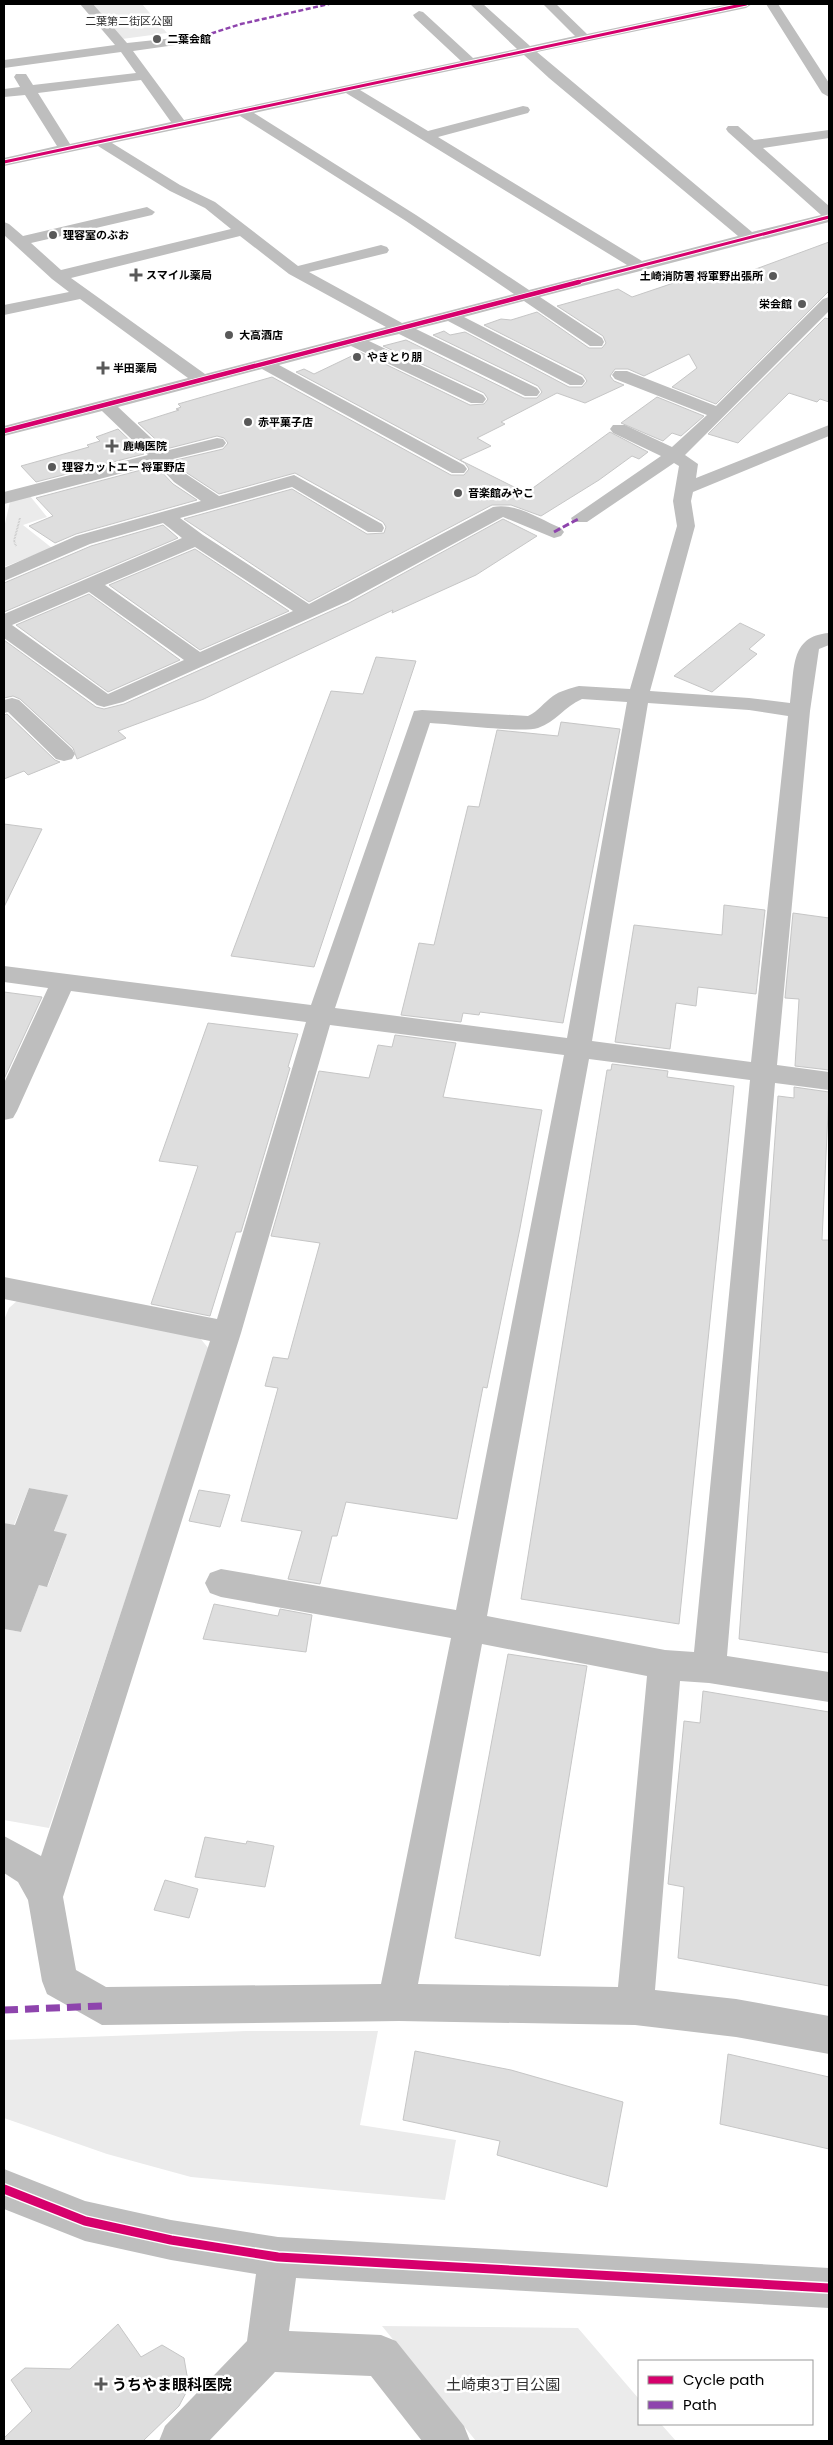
<svg xmlns="http://www.w3.org/2000/svg" width="833" height="2445" viewBox="0 0 833 2445" font-family="Poppins,'Noto Sans JP',sans-serif">
  <rect width="100%" height="100%" fill="#fff"/>
  <!-- green -->
  <path fill="#ebebeb" d="M93,4H142L167,33L122,39Z
    M30,496L47,517L23,525L52,548L4,567V528L10,502Z
    M18,1300L200,1338L209,1349L49,1828L4,1820V1629L21,1632L39,1585L48,1586L67,1534L54,1532L67,1495L29,1488L14,1525L4,1523V1320L9,1308Z
    M246,2031H378L360,2125L456,2140L445,2200L191,2177L107,2154L4,2118V2040Z
    M382,2326L578,2328L639,2399V2424H661L676,2441H476Z"/>
  <!-- water -->
  <path fill="#bdbdbd" d="M29,1488L68,1495L54,1531L67,1534L47,1587L39,1585L21,1632L4,1629V1523L15,1525Z"/>
  <!-- building -->
  <path fill="#dedede" stroke="#c6c6c6" d="M829,242V291L716,404L672,387L697,368L689,354L644,376L628,369H615L610,376L614,381L624,385L585,403L557,393L501,422L505,424L477,438L491,446L460,460L526,493L610,432L648,452L639,459L632,456L599,480L541,516L511,505H492L309,602L184,519L292,489L367,534L384,533L386,527L383,522L295,473L219,494L187,473L176,460L223,449L228,443L224,438L217,436L166,449L138,423L179,410L176,409L181,407L178,404L272,377L451,475H464L469,469L465,463L296,372L304,369L314,374L360,352L470,405L484,404L488,399L484,393L383,346L406,340L524,398H537L542,392L538,386L433,335L444,331L450,335L465,332L569,387H582L587,381L583,375L484,325L501,319L511,320L537,312L589,348H602L606,343L603,336L557,306L618,289L632,297L709,271L726,280Z
    M825,318L829,319V402L820,399L817,402L789,393L738,443L708,434Z
    M657,397L704,416L681,436L672,433L663,441L621,423Z
    M118,429L144,454L36,482L21,466L89,447L87,445L100,441L96,437Z
    M156,466L173,484L197,500L76,534L55,543L29,526L53,516L36,498Z
    M503,519L537,536L476,575L392,613L393,610L204,699L118,731L126,738L77,759L73,748L20,699L13,696L4,698V640L96,707L104,709L124,704L349,603Z
    M163,525L178,538L4,612V583L91,546Z
    M195,549L289,611L200,650L109,585Z
    M89,594L180,660L108,692L16,625Z
    M740,623L765,635L749,649L757,654L712,692L674,676Z
    M376,657L416,661L314,967L231,956L331,691L363,694Z
    M7,714L55,760L60,762L28,775L24,771L4,779V715Z
    M561,722L620,729L563,1023L480,1012L479,1015L463,1013L461,1022L401,1015L419,943L434,945L468,806L479,807L497,730L558,736Z
    M4,824L42,829L4,907Z
    M724,905L765,910L756,994L698,987L696,1006L676,1003L670,1049L615,1042L634,925L722,935Z
    M793,913L829,918V1070L795,1066L799,999L785,998Z
    M4,992L42,997L4,1079Z
    M208,1023L298,1034L288,1067L290,1068L241,1232H236L210,1316L151,1304L198,1166L159,1161Z
    M395,1035L456,1043L443,1097L542,1110L520,1228L487,1388L483,1387L457,1519L346,1502L337,1536H332L320,1584L288,1579L302,1531L241,1521L278,1388L265,1386L273,1357L288,1359L320,1243L271,1236L319,1071L369,1078L378,1045L392,1047Z
    M612,1064L668,1071L667,1077L734,1086L679,1624L521,1599L607,1070H611Z
    M794,1087L829,1092L822,1240H829V1653L739,1639L778,1096L794,1098Z
    M199,1490L230,1495L220,1527L189,1521Z
    M214,1604L278,1616L280,1609L312,1615L306,1652L203,1639Z
    M508,1654L587,1666L540,1956L455,1938Z
    M703,1691L829,1712V1986L678,1958L684,1887L668,1884L684,1721L700,1723Z
    M205,1837L246,1844L247,1841L274,1846L265,1887L195,1877Z
    M165,1880L198,1889L189,1918L154,1910Z
    M415,2051L511,2070L623,2102L607,2187L497,2155L500,2141L403,2120Z
    M728,2054L829,2077V2149L720,2124Z
    M118,2324L141,2357L162,2345L184,2358L189,2387L179,2406L143,2441H4V2438L32,2411L11,2380L25,2368L70,2369Z"/>
  <g fill="none" stroke-linecap="round" stroke-linejoin="round">
    <!-- path -->
    <path stroke="#b9b9b9" stroke-width="2" stroke-dasharray="0.5 1" stroke-linecap="butt" d="M16,546L14,541L20,518"/>
    <!-- minor -->
    <path fill="#bebebe" fill-rule="evenodd" d="M80,4H93L127,43L202,35L203,38L197,42L133,51L184,120L461,61L415,18L413,15L419,11L423,12L473,58L517,49L470,4H483L530,46L575,36L543,4H556L587,34L729,4H752L746,8L537,52L752,232L821,215L728,132L726,129L728,126H738L754,140L829,130V138L763,148L829,206V222L540,297L602,338L604,342L602,346H590L524,301L464,317L582,377L585,381L582,385H570L448,321L416,329L537,388L540,392L537,396H525L399,334L369,341L483,395L486,399L483,403H471L351,346L279,365L464,465L467,469L464,473H452L262,369L118,407L165,451L217,438L223,439L226,443L223,447L173,459L186,474L219,496L294,475L382,524L384,528L382,532H368L292,487L180,518L203,535L309,604L493,507C515,502 541,520 561,528L564,532L561,536L554,538L503,517L348,601L123,702L104,707L97,705L4,638V614L182,538L163,523L90,544L4,581V568L76,536L201,501L174,482L157,464L4,504V492L148,455L102,411L4,436V426L188,378L80,299L4,315V305L69,292L52,279L4,235V222L9,224L23,236L147,207L155,212L152,215L31,243L61,270L231,229L205,208L170,191L98,146L4,166V158L57,146L25,95L4,97V89L20,87L14,77L16,74H26L33,85L136,73L121,52L4,68V60L115,45ZM524,55L549,78L738,236L642,261L438,137L528,113L530,110L528,107L523,106L428,131L360,90ZM141,80L171,122L70,144L38,93ZM346,93L627,265L529,290L416,215L254,113ZM240,116L406,221L514,294L402,323L309,272L387,253L389,250L387,247L381,245L298,266L215,202L180,185L112,143ZM240,236L289,274L386,327L205,374L71,278ZM195,547L293,611L200,652L105,585ZM89,592L184,660L108,694L12,625Z
      M766,4H778L829,83V97L822,93Z
      M829,297V311L685,455L698,464L696,478L829,425V436L693,492L691,501L695,526L650,691L749,698L790,703C795,670 789,636 829,633V645L819,649L810,711L777,1065L829,1072V1090L775,1083L727,1656L829,1672V1702L709,1683L680,1681L655,1990L736,1999L829,2016V2054L736,2037L635,2025L399,2021L102,2025L47,1994L42,1981L28,1900L18,1882L4,1873V1836L41,1856L210,1341L4,1299V1277L217,1319L306,1022L71,991L17,1111L13,1118L4,1120V1083L48,988L4,982V966L311,1005L414,711L422,710L528,716C539,711 543,703 553,696C560,691 571,688 579,686L630,689L677,526L673,501L679,466L674,463L587,522H573L571,518L661,456L613,433L610,429L613,425H625L672,447L707,415L615,379L612,375L615,371H627L716,406L823,299ZM582,699L627,702L567,1038L335,1008L430,723C452,724 521,733 538,728C556,722 564,707 582,699ZM648,703L749,710L788,716L751,1062L592,1041ZM330,1025L564,1055L456,1610L221,1569L210,1573L205,1583L210,1593L221,1597L451,1638L381,1984L106,1987L76,1970L63,1897L241,1333ZM589,1059L750,1080L694,1652L665,1650L487,1616ZM482,1644L647,1676L618,1987L418,1984Z
      M12,698L19,700L72,749L75,754L72,759L64,761L56,759L8,712L4,713V700Z
      M4,2169L85,2201L171,2220L278,2237L829,2268V2308L296,2278L289,2331L381,2335L396,2341L464,2426L470,2441H422L371,2376L275,2372L209,2441H159L165,2426L247,2341L256,2274L171,2260L85,2241L4,2209Z"/>
    <!-- quiet-far2 -->
    <path stroke="#8e44ad" stroke-width="2.5" stroke-dasharray="5 2.5" stroke-linecap="butt" d="M197,38L241,24L329,4"/>
    <!-- quiet-far1 -->
    <path stroke="#8e44ad" stroke-width="3" stroke-dasharray="7 3" stroke-linecap="butt" d="M554,532L580,518"/>
    <!-- quiet -->
    <path stroke="#8e44ad" stroke-width="7" stroke-dasharray="14 7" stroke-linecap="butt" d="M4,2010L102,2006"/>
    <!-- cycleway-far2 casing -->
    <g stroke="#fff" stroke-width="5">
      <path id="cycleway-far2" d="M4,162L746,4
        M574,283L829,217"/>
    </g>
    <!-- cycleway-far1 casing -->
    <g stroke="#fff" stroke-width="6">
      <path id="cycleway-far1" d="M4,431L579,282"/>
    </g>
    <!-- cycleway casing -->
    <g stroke="#fff" stroke-width="12">
      <path id="cycleway" d="M4,2189L85,2221L171,2240L278,2257L829,2288"/>
    </g>
    <!-- cycleway-far2 -->
    <use href="#cycleway-far2" stroke="#d6006c" stroke-width="3"/>
    <!-- cycleway-far1 -->
    <use href="#cycleway-far1" stroke="#d6006c" stroke-width="4.5"/>
    <!-- cycleway -->
    <use href="#cycleway" stroke="#d6006c" stroke-width="9"/>
  </g>
  <!-- markers -->
  <g fill="#595959" stroke="#fff" stroke-width="2">
    <circle cx="157" cy="39" r="5"/>
    <circle cx="53" cy="235" r="5"/>
    <path d="M133.5 267.5h5v5h5v5h-5v5h-5v-5h-5v-5h5z"/>
    <circle cx="773" cy="276" r="5"/>
    <circle cx="802" cy="304" r="5"/>
    <circle cx="229" cy="335" r="5"/>
    <circle cx="357" cy="357" r="5"/>
    <path d="M100.5 360.5h5v5h5v5h-5v5h-5v-5h-5v-5h5z"/>
    <circle cx="248" cy="422" r="5"/>
    <path d="M109.5 438.5h5v5h5v5h-5v5h-5v-5h-5v-5h5z"/>
    <circle cx="52" cy="467" r="5"/>
    <circle cx="458" cy="493" r="5"/>
    <path d="M98.5 2376.5h5v5h5v5h-5v5h-5v-5h-5v-5h5z"/>
  </g>
  <g text-anchor="middle" dominant-baseline="central" stroke-width="5" stroke-linejoin="round" paint-order="stroke">
    <!-- far-park labels -->
    <g font-size="11" fill="#313131" stroke="#fff">
      <text x="129" y="21">二葉第二街区公園</text>
    </g>
    <!-- far-poi labels -->
    <g font-size="11" font-weight="bold" fill="#000" stroke="#fff" text-anchor="start">
      <text x="167" y="39">二葉会館</text>
      <text x="63" y="235">理容室のぶお</text>
      <text x="146" y="275">スマイル薬局</text>
      <text x="763" y="276" text-anchor="end">土崎消防署 将軍野出張所</text>
      <text x="792" y="304" text-anchor="end">栄会館</text>
      <text x="239" y="335">大高酒店</text>
      <text x="367" y="357">やきとり朋</text>
      <text x="113" y="368">半田薬局</text>
      <text x="258" y="422">赤平菓子店</text>
      <text x="123" y="446">鹿嶋医院</text>
      <text x="62" y="467">理容カットエー 将軍野店</text>
      <text x="468" y="493">音楽館みやこ</text>
    </g>
    <!-- near-poi labels -->
    <g font-size="15" font-weight="bold" fill="#000" stroke="#fff" text-anchor="start">
      <text x="112" y="2384">うちやま眼科医院</text>
    </g>
    <!-- near-park labels -->
    <g font-size="15" fill="#313131" stroke="#fff">
      <text x="503" y="2384">土崎東3丁目公園</text>
    </g>
  </g>
  <!-- border -->
  <rect width="833" height="2445" fill="none" stroke="#000000" stroke-width="10"/>
  <!-- legend -->
  <rect x="638" y="2360" width="175" height="65" fill="#ffffff" stroke="#999999"/>
  <rect x="648" y="2376" width="25" height="8" fill="#d6006c" stroke="#999999"/>
  <text x="683" y="2385" font-size="15" fill="#000000">Cycle path</text>
  <rect x="648" y="2401" width="25" height="8" fill="#8e44ad" stroke="#999999"/>
  <text x="683" y="2410" font-size="15" fill="#000000">Path</text>
</svg>
